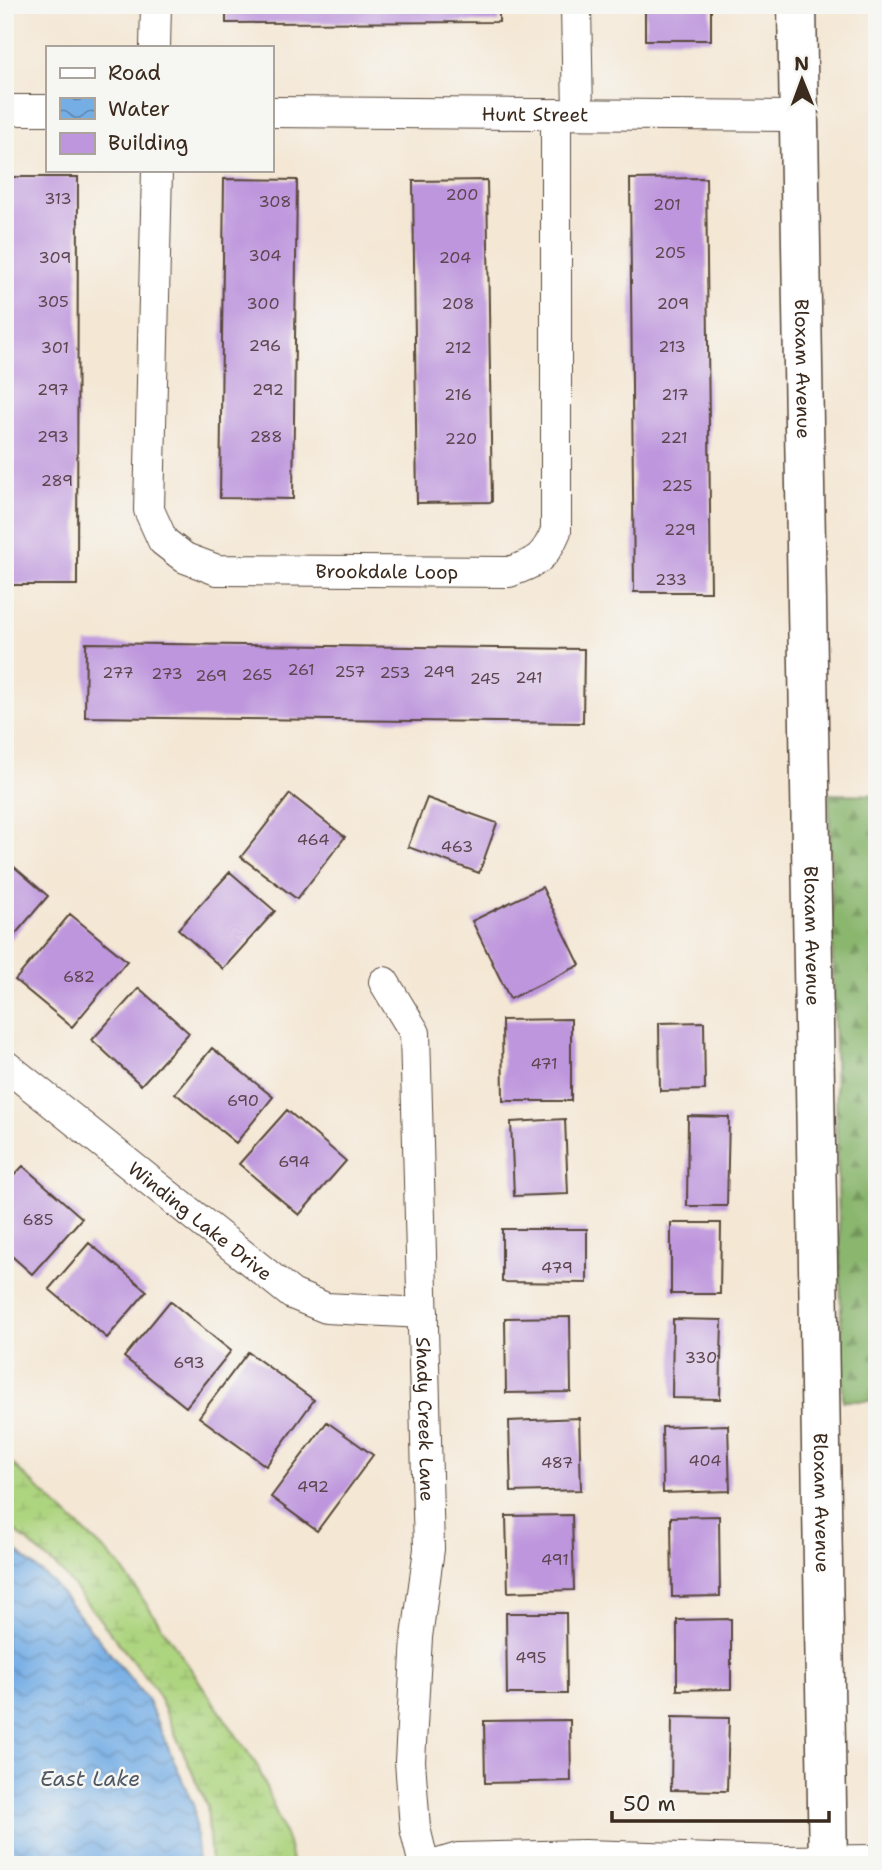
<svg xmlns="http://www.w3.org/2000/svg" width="882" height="1870" viewBox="0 0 882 1870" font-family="'Shantell Sans',sans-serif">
  <defs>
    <pattern id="forest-firs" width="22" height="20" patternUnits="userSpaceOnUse" patternTransform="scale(1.75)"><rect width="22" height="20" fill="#8ab66e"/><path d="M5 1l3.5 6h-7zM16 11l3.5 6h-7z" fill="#72945a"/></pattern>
    <pattern id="wetland-marsh" width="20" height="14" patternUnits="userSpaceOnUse" patternTransform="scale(1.75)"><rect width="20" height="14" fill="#add47f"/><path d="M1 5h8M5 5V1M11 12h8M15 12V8" fill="none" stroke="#96b66d"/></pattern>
    <pattern id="water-waves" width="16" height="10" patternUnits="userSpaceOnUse" patternTransform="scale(1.75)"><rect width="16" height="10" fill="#75ade5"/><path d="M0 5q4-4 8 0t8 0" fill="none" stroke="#618db9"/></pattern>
  </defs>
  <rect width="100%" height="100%" fill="#f6f6f2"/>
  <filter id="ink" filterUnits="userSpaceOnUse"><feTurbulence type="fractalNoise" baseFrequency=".0143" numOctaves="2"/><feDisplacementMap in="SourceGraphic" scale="14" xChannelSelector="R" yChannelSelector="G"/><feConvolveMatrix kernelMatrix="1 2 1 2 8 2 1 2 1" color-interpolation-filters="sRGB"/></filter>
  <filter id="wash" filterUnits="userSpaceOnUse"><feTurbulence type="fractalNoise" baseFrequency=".00686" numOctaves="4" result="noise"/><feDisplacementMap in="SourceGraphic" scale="28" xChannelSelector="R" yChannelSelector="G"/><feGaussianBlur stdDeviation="1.57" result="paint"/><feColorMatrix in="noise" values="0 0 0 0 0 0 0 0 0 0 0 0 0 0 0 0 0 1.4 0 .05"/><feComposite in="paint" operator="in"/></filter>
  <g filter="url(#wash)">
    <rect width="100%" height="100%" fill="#f4e7d4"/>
    <!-- forest -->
    <path fill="url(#forest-firs)" stroke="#627046" stroke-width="2" d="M829,794L877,795V1401H843Z"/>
    <!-- wetland -->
    <path fill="url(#wetland-marsh)" stroke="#747f4e" stroke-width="2" d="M5,1457L118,1563L258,1767L288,1843L293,1865H226L211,1863L207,1806L156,1690L61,1571L5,1522Z"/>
    <!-- water -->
    <path fill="url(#water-waves)" stroke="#586c82" stroke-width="2" d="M5,1541L53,1583L147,1699L194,1807L198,1865H5Z"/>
    <g id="blocks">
      <!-- building -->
      <path fill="#be96dd" d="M226,5H499V22L226,23Z
        M645,5H711V40H645Z
        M5,177H78L77,585H5Z
        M706,178L711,592H634L630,179Z
        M224,179L297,180L293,499L220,498Z
        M487,180L492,502L417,503L413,181Z
        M86,643L584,649L583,723L85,717Z
        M290,794L345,837L297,899L241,857Z
        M427,798L497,823L479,873L408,847Z
        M5,859L48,896L5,946Z
        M230,872L275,911L223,969L178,929Z
        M542,887L580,965L510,999L472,921Z
        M70,914L127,961L72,1027L15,980Z
        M139,988L189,1033L141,1085L92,1040Z
        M571,1019V1101H503L502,1020Z
        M704,1022L705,1090L660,1091L659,1023Z
        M212,1048L273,1097L236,1143L175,1093Z
        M287,1110L346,1161L299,1215L239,1164Z
        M688,1116L729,1117L727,1206H687Z
        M565,1119L568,1194L514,1196L511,1122Z
        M23,1166L82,1218L32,1274L5,1250V1185Z
        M671,1223H721L720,1294H671Z
        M502,1229H587V1283L502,1282Z
        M89,1243L147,1291L107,1338L49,1289Z
        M170,1301L231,1351L186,1407L124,1357Z
        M570,1317L571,1392L506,1393L505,1318Z
        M673,1319L722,1320L720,1399L672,1398Z
        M248,1352L314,1400L266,1466L199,1417Z
        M579,1418L581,1490L511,1492L509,1421Z
        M327,1422L373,1455L317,1531L271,1497Z
        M728,1425L730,1491L663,1493L662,1427Z
        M572,1515L574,1590L508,1592L506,1516Z
        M719,1516L720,1596L672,1597L671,1517Z
        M506,1613H566L567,1694H507Z
        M731,1619V1689L677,1690V1620Z
        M672,1717L729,1718L727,1791L671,1790Z
        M570,1720L571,1781L485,1783L484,1721Z"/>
    </g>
  </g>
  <g filter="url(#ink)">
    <use href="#blocks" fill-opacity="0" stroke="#574639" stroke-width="2"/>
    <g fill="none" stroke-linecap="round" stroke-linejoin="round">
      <!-- street casing -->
      <g stroke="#574639" stroke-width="32">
        <g id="street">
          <path d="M576,5L578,114"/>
          <path d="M155,47L156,5"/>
          <path d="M5,110H47"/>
          <path id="s1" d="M271,112L798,116"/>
          <path id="s2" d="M157,170L149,510L163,541L185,558L217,570L509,572C536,563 545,558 556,531V114"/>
          <path id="s3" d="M384,982L415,1033L429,1549L417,1637L410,1761L415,1828L424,1865"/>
          <path id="s4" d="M5,1065L292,1294L326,1308L423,1313"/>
          <path d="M435,1865L458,1858L584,1855L781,1861L877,1860"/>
        </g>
      </g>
      <!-- secondary casing -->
      <g stroke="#574639" stroke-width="41">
        <g id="secondary">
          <path id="s5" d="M797,5L828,1865"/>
        </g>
      </g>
      <!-- street -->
      <use href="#street" stroke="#fff" stroke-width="30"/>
      <!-- secondary -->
      <use href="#secondary" stroke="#fff" stroke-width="38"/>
    </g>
  </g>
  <g text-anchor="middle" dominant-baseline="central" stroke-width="5" stroke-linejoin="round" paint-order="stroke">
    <!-- number labels -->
    <g font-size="16" fill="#5c454e">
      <text x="462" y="194">200</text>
      <text x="58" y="198">313</text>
      <text x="275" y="201">308</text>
      <text x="667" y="204">201</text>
      <text x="670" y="252">205</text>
      <text x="265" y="255">304</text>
      <text x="55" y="257">309</text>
      <text x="455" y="257">204</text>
      <text x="53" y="301">305</text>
      <text x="263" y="303">300</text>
      <text x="458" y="303">208</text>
      <text x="673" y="303">209</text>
      <text x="265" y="345">296</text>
      <text x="672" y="346">213</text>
      <text x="55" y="347">301</text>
      <text x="458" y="347">212</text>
      <text x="53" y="389">297</text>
      <text x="268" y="389">292</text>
      <text x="458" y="394">216</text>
      <text x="675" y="394">217</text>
      <text x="53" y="436">293</text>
      <text x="266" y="436">288</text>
      <text x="674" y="437">221</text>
      <text x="461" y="438">220</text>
      <text x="57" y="480">289</text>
      <text x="677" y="485">225</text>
      <text x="680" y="529">229</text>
      <text x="671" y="579">233</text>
      <text x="301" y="669">261</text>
      <text x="350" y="671">257</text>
      <text x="439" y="671">249</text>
      <text x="118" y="672">277</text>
      <text x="395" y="672">253</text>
      <text x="167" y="673">273</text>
      <text x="257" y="674">265</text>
      <text x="211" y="675">269</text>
      <text x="529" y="677">241</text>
      <text x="485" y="678">245</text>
      <text x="313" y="839">464</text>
      <text x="457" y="846">463</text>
      <text x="79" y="976">682</text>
      <text x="544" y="1063">471</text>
      <text x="243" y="1100">690</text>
      <text x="294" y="1161">694</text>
      <text x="38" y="1219">685</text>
      <text x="557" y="1267">479</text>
      <text x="701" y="1357">330</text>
      <text x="189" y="1362">693</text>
      <text x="705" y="1460">404</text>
      <text x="557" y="1462">487</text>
      <text x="313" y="1486">492</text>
      <text x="555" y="1559">491</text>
      <text x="531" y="1657">495</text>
    </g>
    <!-- street labels -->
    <g font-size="19" fill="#3b2a1e" stroke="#f6f6f2">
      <text stroke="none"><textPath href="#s1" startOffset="264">Hunt Street</textPath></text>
      <text stroke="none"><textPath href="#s5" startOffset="364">Bloxam Avenue</textPath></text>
      <text stroke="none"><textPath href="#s2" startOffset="606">Brookdale Loop</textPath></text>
      <text stroke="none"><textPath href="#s5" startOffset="931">Bloxam Avenue</textPath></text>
      <text stroke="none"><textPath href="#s4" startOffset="250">Winding Lake Drive</textPath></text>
      <text stroke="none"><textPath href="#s3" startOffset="446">Shady Creek Lane</textPath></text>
      <text stroke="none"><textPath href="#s5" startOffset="1498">Bloxam Avenue</textPath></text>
    </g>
    <!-- water labels -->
    <g font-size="21" font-style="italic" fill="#4f5864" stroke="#f6f6f2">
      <text x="90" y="1779">East Lake</text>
    </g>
  </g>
  <!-- margin -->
  <rect width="882" height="1870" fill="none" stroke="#f6f6f2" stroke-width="28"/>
  <!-- legend -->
  <rect x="46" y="46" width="228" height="126" fill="#f6f6f2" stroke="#aba49d" stroke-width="2"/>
  <rect x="60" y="68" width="35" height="10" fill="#ffffff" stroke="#aba49d" stroke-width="2"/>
  <text x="108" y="80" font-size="21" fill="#3b2a1e">Road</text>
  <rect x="60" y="98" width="35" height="21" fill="url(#water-waves)" stroke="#aba49d" stroke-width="2"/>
  <text x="108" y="116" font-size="21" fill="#3b2a1e">Water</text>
  <rect x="60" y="133" width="35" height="21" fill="#be96dd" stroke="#aba49d" stroke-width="2"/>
  <text x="108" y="150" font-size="21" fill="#3b2a1e">Building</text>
  <!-- north arrow -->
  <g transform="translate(802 80) rotate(359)" stroke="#f6f6f2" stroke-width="5" paint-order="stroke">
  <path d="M0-5L12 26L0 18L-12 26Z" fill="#3b2a1e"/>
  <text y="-10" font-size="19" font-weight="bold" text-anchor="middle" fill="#3b2a1e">N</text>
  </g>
  <!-- scale -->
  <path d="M612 1811v10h217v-10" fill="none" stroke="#3b2a1e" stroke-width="3.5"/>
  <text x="623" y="1811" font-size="21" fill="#3b2a1e" stroke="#f6f6f2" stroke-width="5" paint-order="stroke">50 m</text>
</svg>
